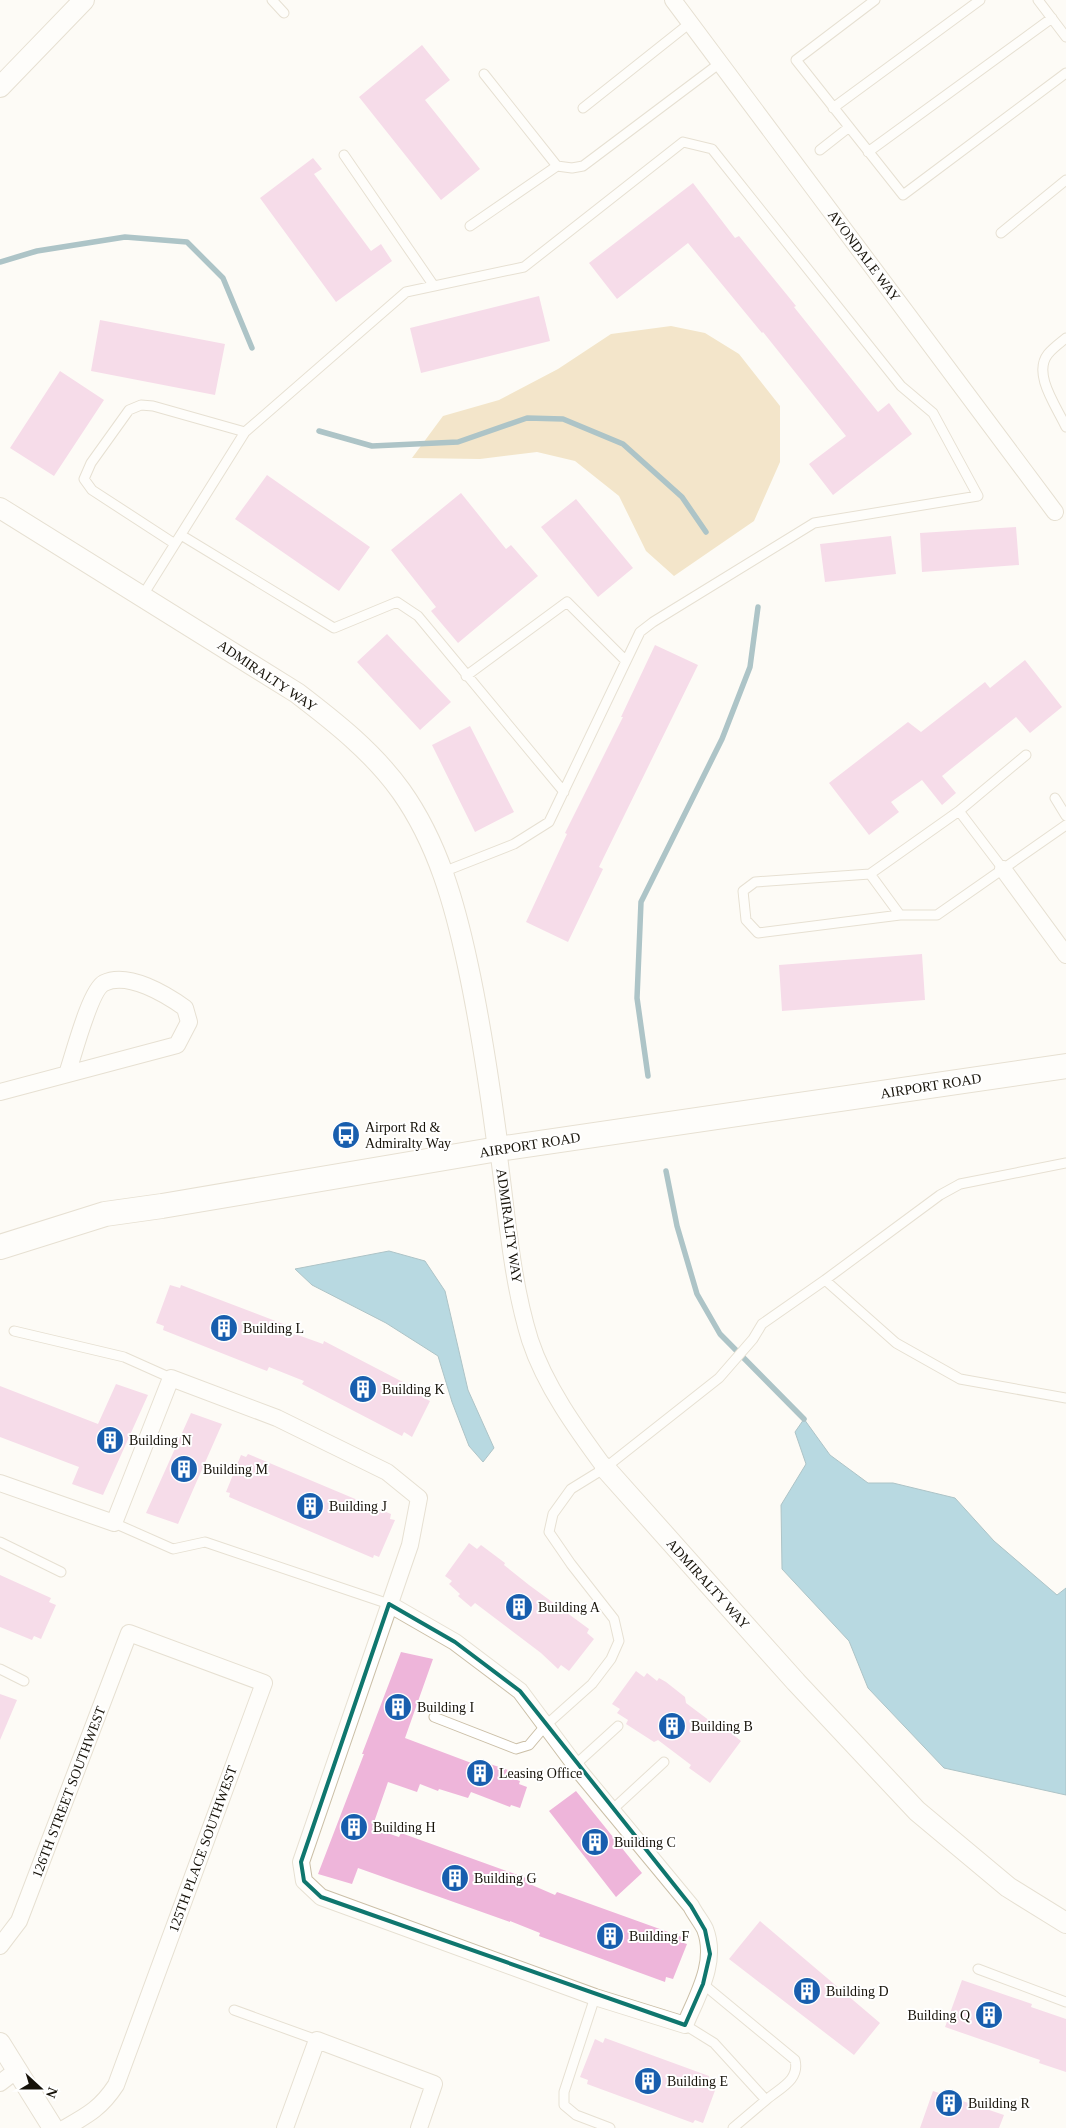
<svg xmlns="http://www.w3.org/2000/svg" width="1066" height="2128" viewBox="0 0 1066 2128" font-family="Georgia,serif">
  <rect width="100%" height="100%" fill="#fdfbf6"/>
  <!-- green -->
  <path fill="#e6cb94" d="M671,326L705,333L739,354L780,406V462L754,521L674,576L646,551L619,496L575,461L537,452L480,459L412,458L443,416L499,400L558,369L611,334Z"/>
  <!-- water -->
  <path fill="#64afc7" stroke="#4d808e" d="M389,1251L425,1261L445,1291L468,1390L494,1448L483,1462L469,1446L452,1402L438,1356L386,1323L312,1285L295,1269Z
    M804,1419L830,1455L868,1483H893L955,1498L994,1541L1057,1595L1066,1588V1795L944,1768L868,1688L849,1641L782,1569L781,1505L806,1464L795,1432Z"/>
  <g fill="none" stroke-linecap="round" stroke-linejoin="round">
    <!-- stream -->
    <path stroke="#4d808e" stroke-width="5.5" d="M0,262L37,251L125,237L187,242L223,278L252,348
      M319,431L372,446L458,442L527,418L563,419L623,444L682,497L706,532
      M648,1076L637,998L641,902L722,739L750,667L758,607
      M666,1171L677,1226L697,1294L720,1334L804,1419"/>
  </g>
  <!-- building -->
  <path fill="#eeb5da" d="M422,45L450,80L425,100L480,169L441,200L359,97Z
    M313,158L322,169L314,174L371,251L381,244L392,261L336,302L260,198Z
    M693,183L735,238L739,236L796,306L794,307L878,412L889,403L912,434L833,495L809,464L846,436L763,332L762,333L688,243L617,299L589,263Z
    M539,296L550,341L421,373L410,328Z
    M100,320L225,344L215,395L91,371Z
    M60,371L104,400L54,476L10,448Z
    M267,475L370,547L339,591L235,519Z
    M461,493L506,549L511,545L538,576L458,643L431,611L436,607L391,550Z
    M576,499L633,568L598,597L541,527Z
    M1016,527L1019,565L922,572L920,533Z
    M891,536L896,574L825,582L820,544Z
    M387,634L451,702L420,730L357,662Z
    M655,645L698,665L599,867L603,869L568,942L526,922L567,834L565,833L623,717H621Z
    M1025,660L1062,707L1030,733L1016,717L942,776L956,793L942,805L922,780L891,802L899,812L869,835L829,783L908,722L921,732L985,682L990,688Z
    M470,726L514,812L475,832L432,745Z
    M922,954L925,1000L782,1011L779,965Z
    M170,1285L180,1288L181,1285L286,1325L284,1330L323,1344L324,1341L424,1393L422,1397L430,1401L412,1437L404,1432L402,1436L302,1384L304,1381L269,1367L267,1371L163,1330L164,1326L156,1323Z
    M116,1384L148,1395L103,1495L72,1484L79,1467L0,1437V1386L98,1424Z
    M191,1413L222,1424L178,1524L146,1513Z
    M248,1454L391,1514L390,1519L395,1520L379,1557L374,1555L373,1558L229,1497L230,1493L226,1492L241,1455L246,1457Z
    M469,1543L477,1549L481,1545L505,1563L504,1565L529,1585L589,1629L587,1633L594,1639L569,1671L561,1665L558,1669L541,1653L475,1603L471,1607L458,1596L460,1594L449,1584L452,1581L445,1576Z
    M0,1575L51,1598L49,1602L56,1605L41,1639L34,1636L32,1640L0,1627Z
    M401,1652L433,1659L405,1738L482,1767L484,1762L508,1770L506,1776L520,1781L519,1784L527,1787L520,1808L511,1805L510,1807L471,1792L468,1798L439,1789L438,1791L420,1784L417,1792L388,1782L372,1828L399,1837L401,1833L526,1878L525,1882L555,1895L557,1892L682,1937L680,1942L687,1944L673,1979L666,1977L665,1982L539,1936L540,1933L510,1921V1922L358,1868L352,1884L318,1874L364,1754H362Z
    M636,1671L644,1677L647,1673L657,1681L659,1678L666,1682L685,1697L686,1703L718,1727L721,1725L741,1741L710,1783L689,1768L691,1765L658,1740L654,1742L626,1724L628,1720L617,1713L620,1709L612,1704Z
    M0,1694L17,1700L0,1740Z
    M576,1791L642,1873L616,1897L549,1811Z
    M760,1921L880,2023L854,2055L729,1959Z
    M962,1980L1032,2004L1031,2007L1066,2019V2072L1039,2063L1040,2060L945,2027Z
    M605,2038L709,2076L708,2081L717,2085L703,2123L695,2120L693,2123L587,2084L588,2080L580,2077L595,2039L603,2043Z
    M933,2091L1004,2115L999,2128H920Z"/>
  <g fill="none" stroke-linecap="round" stroke-linejoin="round">
    <!-- service casing -->
    <g stroke="#cbbfa7" stroke-width="11">
      <path id="service" d="M272,0L284,13
        M875,0L796,60L903,195L1066,73
        M1038,0L1066,37
        M484,74L557,166L572,168L583,166L720,63
        M583,108L690,23
        M833,108L980,0
        M820,150L848,128
        M868,152L1052,18
        M344,155L434,286
        M470,226L557,166
        M1001,233L1066,180
        M1066,338C1060,343 1053,348 1048,354C1032,374 1057,407 1066,427
        M181,535L334,628L397,602L418,616L564,792
        M175,544L92,490L84,479L91,463L129,410L141,405L153,406L245,432
        M143,595L245,432L406,292L524,267L683,142L712,149L901,386L933,413L978,496L814,523L653,622L640,632L549,822L514,844L443,872
        M466,676L567,602L626,661
        M1055,798L1066,816
        M959,811L870,874L755,882L743,891L746,920L758,933L900,915H937L1066,825
        M1003,869L959,811L1026,755
        M870,874L900,915
        M825,1280L940,1195L960,1184L1066,1163
        M14,1331L124,1357L171,1378
        M114,1523L173,1549L205,1542L389,1604
        M0,1542L61,1572
        M0,1669L24,1681
        M434,1717L516,1749L529,1745L545,1726L592,1684L611,1659L619,1641L614,1619L571,1564L549,1532L553,1514L571,1489L605,1468L719,1378L753,1339L762,1324L825,1280L896,1343L960,1379L1066,1398
        M575,1765L618,1726
        M612,1810L664,1762
        M978,1969L1066,2002
        M595,1997L564,2092V2105L576,2115L610,2128
        M234,2010L317,2040
        M685,2025L714,2043L766,2100C780,2088 800,2080 795,2060L703,1984
        M733,2128L766,2100"/>
    </g>
    <!-- minor casing -->
    <g stroke="#cbbfa7" stroke-width="18">
      <path id="minor" d="M673,0L1055,512
        M1003,869L1066,955
        M0,1092L177,1045L189,1022L185,1008C167,995 128,971 104,983C90,990 73,1057 67,1074
        M498,1149C507,1213 511,1279 530,1340C545,1386 577,1430 605,1468
        M0,1483L114,1523L171,1378L277,1418L387,1472L419,1498L410,1545L301,1862L304,1881L321,1897L595,1997L685,2025C697,1996 718,1962 705,1929C701,1921 695,1914 691,1906L581,1773L520,1691L455,1642L389,1604
        M0,1946L19,1921L129,1633L264,1683L116,2085C101,2108 88,2115 65,2128
        M0,2083L17,2070
        M285,2128L317,2040L434,2084L419,2128"/>
    </g>
    <!-- tertiary casing -->
    <g stroke="#cbbfa7" stroke-width="22">
      <path id="tertiary" d="M0,87L84,0
        M0,508L297,693C335,722 373,752 401,791C438,843 455,905 468,966C481,1027 490,1088 498,1149
        M605,1468L796,1682L917,1811L1008,1887L1066,1923
        M0,2043L53,2128"/>
    </g>
    <!-- secondary casing -->
    <g stroke="#cbbfa7" stroke-width="26">
      <path id="secondary" d="M0,1247L105,1214L162,1206L498,1149L1066,1066"/>
    </g>
    <!-- service -->
    <use href="#service" stroke="#fff" stroke-width="9"/>
    <!-- minor -->
    <use href="#minor" stroke="#fff" stroke-width="16"/>
    <!-- tertiary -->
    <use href="#tertiary" stroke="#fff" stroke-width="20"/>
    <!-- secondary -->
    <use href="#secondary" stroke="#fff" stroke-width="24"/>
  </g>
  <!-- marked area -->
  <path d="M0 0H1066V2128H0ZM389,1604L455,1642L520,1691L691,1906L705,1930L710,1954L703,1984L685,2025L321,1897L304,1881L301,1862Z" fill="#fdfbf6" fill-opacity=".55" fill-rule="evenodd"/>
  <path fill="none" stroke="#0f766e" stroke-width="4" stroke-linejoin="round" d="M389,1604L455,1642L520,1691L691,1906L705,1930L710,1954L703,1984L685,2025L321,1897L304,1881L301,1862Z"/>
  <!-- icons -->
  <defs>
    <g id="bus-disc" transform="scale(1.4375)"><circle r="9.5" fill="#185eae" stroke="#fff"/><path d="M-5-6H5V4H4V6H2V4H-2V6H-4V4H-5ZM-3.5-4V0h7V-4ZM-3.5 1.2v1.5H-2V1.2ZM2 1.2v1.5H3.5V1.2Z" fill="#fff"/></g>
    <g id="building-disc" transform="scale(1.4375)"><circle r="9.5" fill="#185eae" stroke="#fff"/><path d="M-4-6H4V6H1V3H-1V6H-4ZM-2.5-4.3h1.7v1.8h-1.7ZM.8-4.3h1.7v1.8H.8ZM-2.5-1h1.7V.8h-1.7ZM.8-1h1.7V.8H.8Z" fill="#fff"/></g>
  </defs>
  <g fill-rule="evenodd">
    <use href="#bus-disc" x="346" y="1135"/>
    <use href="#building-disc" x="224" y="1328"/>
    <use href="#building-disc" x="363" y="1389"/>
    <use href="#building-disc" x="110" y="1440"/>
    <use href="#building-disc" x="184" y="1469"/>
    <use href="#building-disc" x="310" y="1506"/>
    <use href="#building-disc" x="519" y="1607"/>
    <use href="#building-disc" x="398" y="1707"/>
    <use href="#building-disc" x="672" y="1726"/>
    <use href="#building-disc" x="480" y="1773"/>
    <use href="#building-disc" x="354" y="1827"/>
    <use href="#building-disc" x="595" y="1842"/>
    <use href="#building-disc" x="455" y="1878"/>
    <use href="#building-disc" x="610" y="1936"/>
    <use href="#building-disc" x="807" y="1991"/>
    <use href="#building-disc" x="989" y="2015"/>
    <use href="#building-disc" x="648" y="2081"/>
    <use href="#building-disc" x="949" y="2103"/>
  </g>
  <g text-anchor="middle" dominant-baseline="central" stroke-width="4" stroke-linejoin="round" paint-order="stroke">
    <!-- street labels -->
    <g font-size="14" fill="#161209" stroke="#fff">
      <text transform="translate(864 256) rotate(53)">AVONDALE WAY</text>
      <text transform="translate(267 676) rotate(34)">ADMIRALTY WAY</text>
      <text transform="translate(931 1086) rotate(-9)">AIRPORT ROAD</text>
      <text transform="translate(530 1145) rotate(-9)">AIRPORT ROAD</text>
      <text transform="translate(509 1226) rotate(82)">ADMIRALTY WAY</text>
      <text transform="translate(708 1584) rotate(48)">ADMIRALTY WAY</text>
      <text transform="translate(69 1792) rotate(-69)">126TH STREET SOUTHWEST</text>
      <text transform="translate(203 1849) rotate(-70)">125TH PLACE SOUTHWEST</text>
    </g>
    <!-- poi labels -->
    <g font-size="14" fill="#161209" stroke="#fff" text-anchor="start">
      <text x="365" y="1127">Airport Rd &amp;<tspan x="365" dy="16">Admiralty Way</tspan></text>
      <text x="243" y="1328">Building L</text>
      <text x="382" y="1389">Building K</text>
      <text x="129" y="1440">Building N</text>
      <text x="203" y="1469">Building M</text>
      <text x="329" y="1506">Building J</text>
      <text x="538" y="1607">Building A</text>
      <text x="417" y="1707">Building I</text>
      <text x="691" y="1726">Building B</text>
      <text x="499" y="1773">Leasing Office</text>
      <text x="373" y="1827">Building H</text>
      <text x="614" y="1842">Building C</text>
      <text x="474" y="1878">Building G</text>
      <text x="629" y="1936">Building F</text>
      <text x="826" y="1991">Building D</text>
      <text x="970" y="2015" text-anchor="end">Building Q</text>
      <text x="667" y="2081">Building E</text>
      <text x="968" y="2103">Building R</text>
    </g>
  </g>
  <!-- north arrow -->
  <g transform="translate(40 2088) rotate(111)" stroke="#ffffff" stroke-width="4" paint-order="stroke">
  <path d="M0-4L9 19L0 12L-9 19Z" fill="#161209"/>
  <text y="-8" font-size="14" font-weight="bold" text-anchor="middle" fill="#161209">N</text>
  </g>
</svg>
